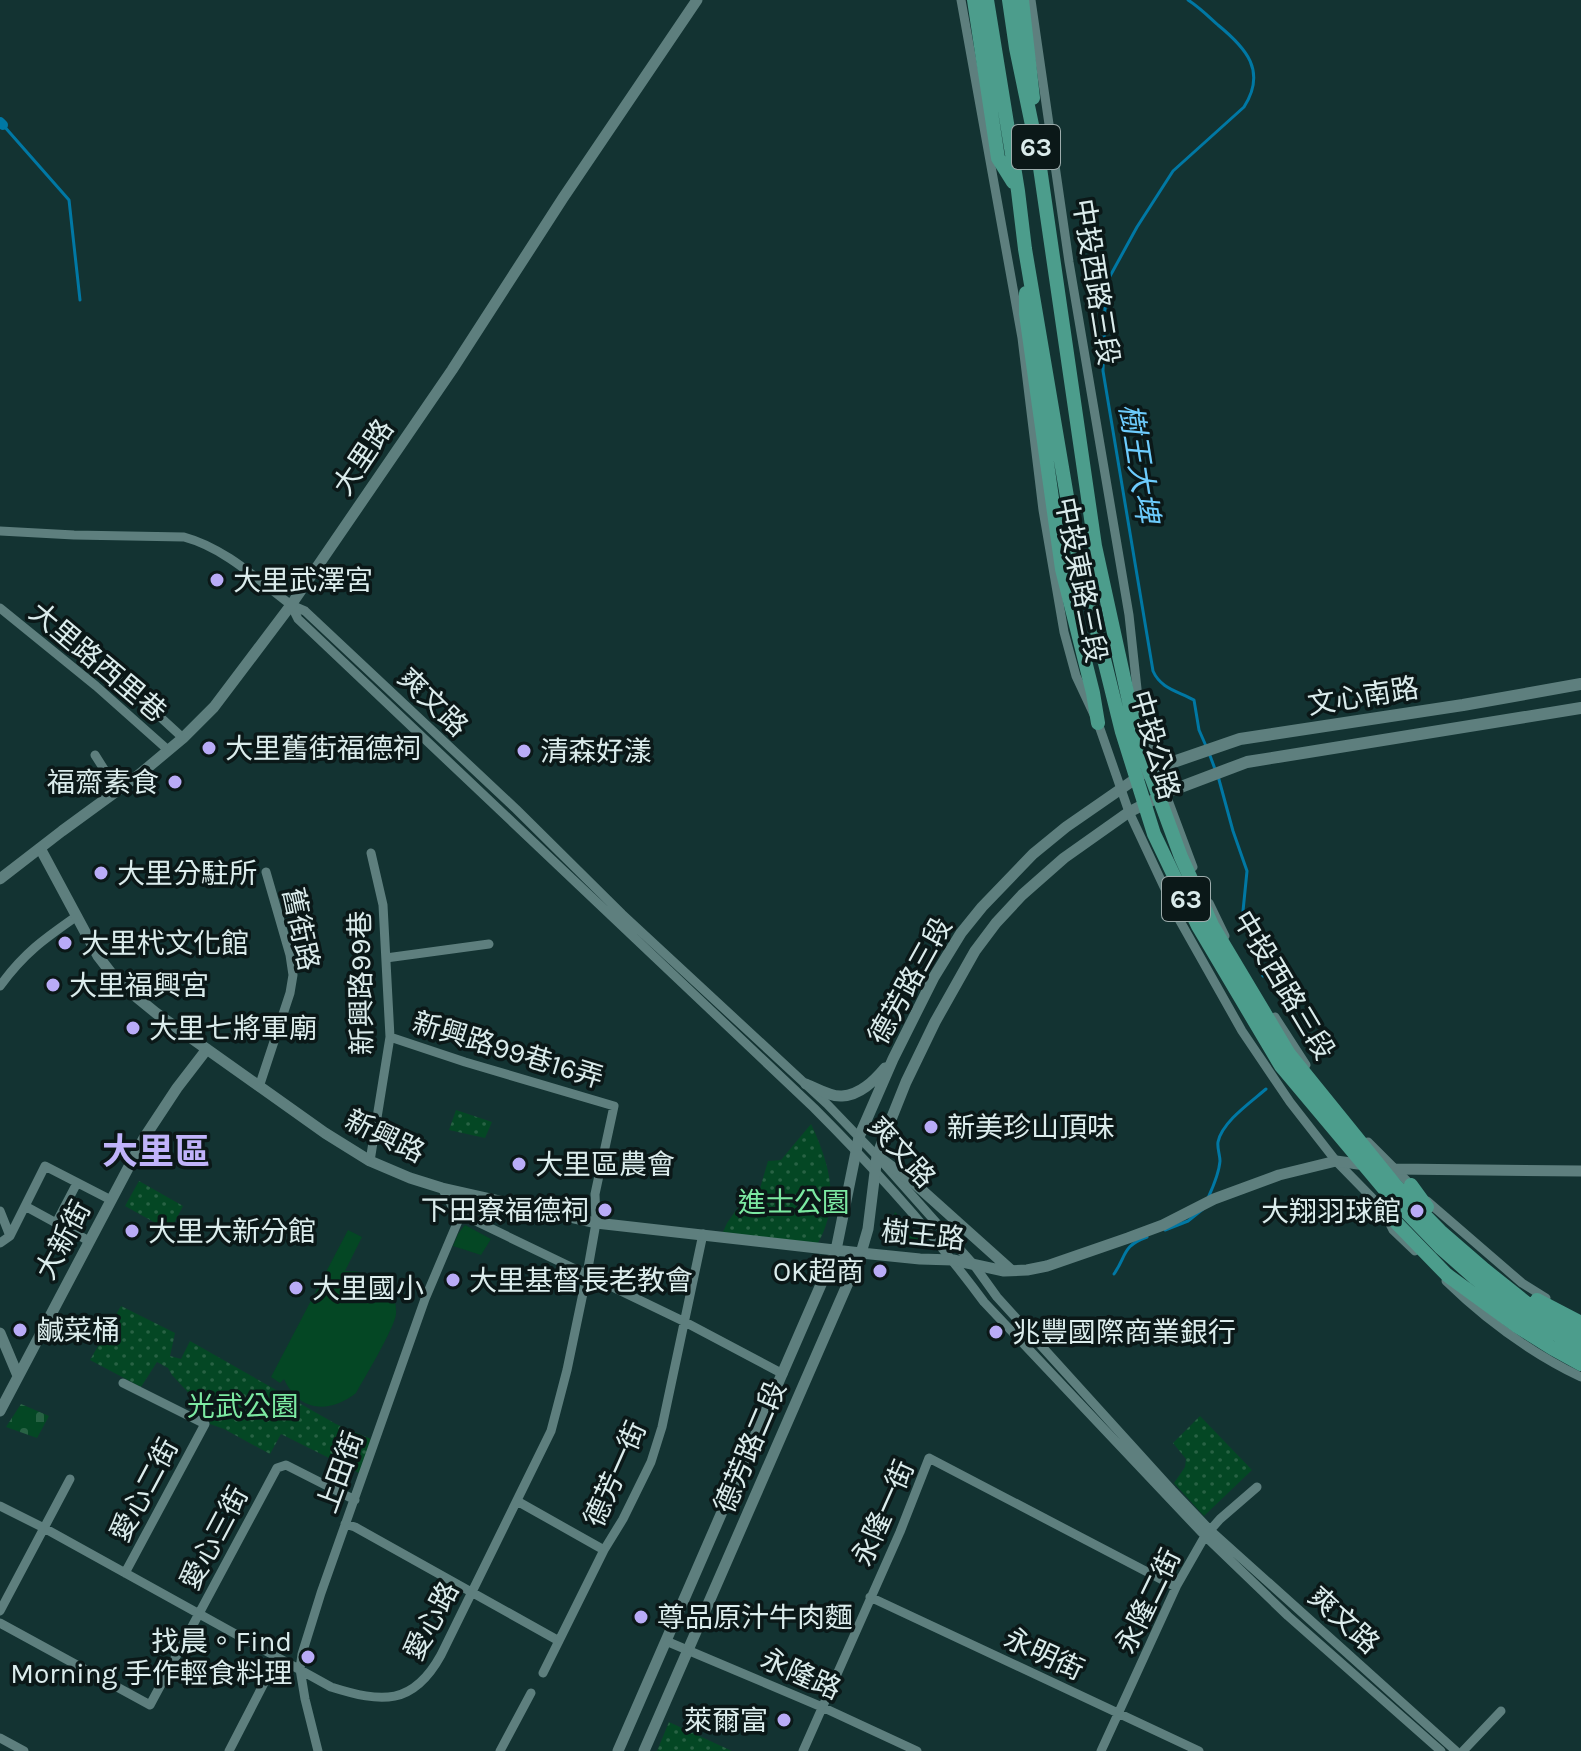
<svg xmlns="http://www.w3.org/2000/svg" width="1581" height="1751" viewBox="0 0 1581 1751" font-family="Karla,'Noto Sans TC',sans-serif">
  <defs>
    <pattern id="cemetery-stones" width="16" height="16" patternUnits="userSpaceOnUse" patternTransform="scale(2)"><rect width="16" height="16" fill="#044724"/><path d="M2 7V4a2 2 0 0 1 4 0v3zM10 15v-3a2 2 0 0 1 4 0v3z" fill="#286244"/></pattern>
    <pattern id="park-dots" width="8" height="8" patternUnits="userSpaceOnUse" patternTransform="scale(2)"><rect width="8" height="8" fill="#044724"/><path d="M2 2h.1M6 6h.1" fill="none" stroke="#286244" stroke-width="1.8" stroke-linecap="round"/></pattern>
  </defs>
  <rect width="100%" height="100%" fill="#133332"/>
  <!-- green -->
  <path fill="#044724" d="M895,1212L929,1249L884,1241Z
    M465,1225L491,1239L481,1255L453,1246L458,1234Z
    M348,1230L362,1237L345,1271C370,1270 398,1284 396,1314C395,1327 364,1379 356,1393C329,1414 299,1412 284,1379L280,1383L271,1377Z"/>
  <!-- cemetery -->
  <path fill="url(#cemetery-stones)" d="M21,1404L49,1416L37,1438L6,1427Z"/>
  <!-- park -->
  <path fill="url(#park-dots)" d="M456,1110L492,1122L485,1138L449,1130Z
    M811,1124C830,1165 841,1203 817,1245L723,1232L727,1223L744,1199L756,1202L768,1161L781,1160Z
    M139,1181L183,1206L170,1231L125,1206Z
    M121,1306L175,1333L170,1356L181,1359L190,1341L336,1424L371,1439L359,1473L281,1434L270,1454L224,1429L210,1424L209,1415L172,1375L168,1368L157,1362L141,1387L90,1360Z
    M1200,1416L1252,1470L1204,1516L1174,1483L1185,1467L1186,1459L1173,1443Z
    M669,1722L732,1751H657Z"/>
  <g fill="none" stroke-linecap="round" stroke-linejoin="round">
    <!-- stream -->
    <path stroke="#0078a4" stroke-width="3" d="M1188,0C1199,7 1208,16 1218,25C1246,48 1267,71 1244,107L1173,171L1137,227L1109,278L1105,309L1103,371L1153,671C1161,689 1178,691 1194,700L1199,730L1206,746
      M3,125L69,200L80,300
      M1209,753L1215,769
      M1218,776L1233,831L1247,871L1243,911L1263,976
      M1208,1198C1213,1187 1219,1174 1220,1161C1220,1155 1217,1148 1218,1142C1222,1122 1251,1102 1266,1089
      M1165,1230L1188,1221L1203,1209
      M1114,1274C1127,1255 1122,1246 1147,1237"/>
    <!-- canal -->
    <path stroke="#0078a4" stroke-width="10" d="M0,122L3,125"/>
    <!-- minor -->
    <path stroke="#5e7f7e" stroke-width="9" d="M961,0L1022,338L1043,510L1064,632L1076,676L1098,723L1129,812L1180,921L1242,1031L1290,1102L1336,1161L1382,1208L1393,1230L1415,1251
      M1031,0L1069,262L1129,615L1138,698L1156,768L1193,867
      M0,531L74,535L184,537C225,548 258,580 291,605L305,611L516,809L622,914L827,1104L877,1156L974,1265L997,1297L1172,1490L1210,1530L1456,1751
      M291,605L298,619L814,1108C875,1169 933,1233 984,1302L1205,1536L1288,1616L1441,1751
      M0,608L96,686L168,750
      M109,670L183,738
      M95,755L114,785V793
      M1209,903L1225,936
      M386,958L489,944
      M0,986C24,953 44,939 77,916
      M1275,1017L1306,1065
      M259,1087L290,993L293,975L290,955L266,872
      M1368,1142L1414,1188
      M370,1161L390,1037L383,905L371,853
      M442,1188L452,1206L461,1214L683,1321L783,1374
      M1427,1201L1522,1283L1546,1298
      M25,1206L89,1241
      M0,1211L10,1236
      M56,1223L77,1183
      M0,1243L10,1236L45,1166L111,1200
      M1446,1281C1485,1319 1531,1353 1581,1377
      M123,1383L205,1424L125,1573
      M517,1501L604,1550
      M0,1506L44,1528L331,1687C382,1703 413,1706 441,1655L551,1431L567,1370L587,1274L596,1223L595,1194L614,1106L465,1062L390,1037
      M345,1524L355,1527L559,1641
      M870,1597L1199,1751
      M0,1611L70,1479
      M0,1623L150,1705L277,1468L286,1465L355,1500
      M666,1641L822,1707L917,1751
      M543,1673L604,1550L623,1519L651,1462L662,1427L703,1234
      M0,1738L24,1751
      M229,1751L277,1658
      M318,1751L305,1699L300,1669L302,1654L321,1593L425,1299L461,1214
      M500,1751L531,1693
      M803,1751L900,1532L929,1458L1176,1587
      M1101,1751L1177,1585L1205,1536L1220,1519L1257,1487
      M1463,1751L1501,1711"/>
    <!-- tertiary -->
    <path stroke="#5e7f7e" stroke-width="11" d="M40,848L98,956L118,982L156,1013L325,1133L370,1161L410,1178L442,1188L596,1223L861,1253L920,1259L953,1260L1004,1271L1027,1270L1047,1266L1128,1238L1163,1225L1214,1199L1279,1175L1336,1161L1395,1169L1581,1171
      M0,879L62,831L140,774L183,738L214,707L291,605L452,370L563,198L697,0
      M806,1084C816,1088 831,1097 842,1096C860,1095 874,1081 885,1068
      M877,1156L914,1183L1011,1270
      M0,1333L18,1376
      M0,1411L144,1138L177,1088L207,1049
      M618,1751L836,1250L859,1137L893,1059L934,977L961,933L982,907L1033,854L1066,827L1141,775
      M644,1751L861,1253L868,1229L877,1156L886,1132L906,1082L935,1022L975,951L996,923L1022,895L1064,858L1129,812L1165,794"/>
    <!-- secondary -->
    <path stroke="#5e7f7e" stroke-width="12" d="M1156,768L1240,739L1463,705L1581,684
      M1165,793L1247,762L1581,708"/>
    <!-- primary -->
    <path stroke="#4c9d8c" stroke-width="14" d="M974,0L998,158L1013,182
      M987,0L1018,191L1025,249L1074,538L1122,732L1154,834L1198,926L1281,1066L1386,1191L1440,1247L1475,1278L1523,1314L1581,1349
      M1009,0L1016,48L1038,154L1095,546L1137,738L1181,857L1212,925L1289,1054L1395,1185L1440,1231L1485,1270L1535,1310L1581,1337
      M1022,0L1033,98
      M1026,293V314L1062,569L1093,693L1098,723
      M1411,1185L1427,1207
      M1382,1208L1447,1275L1517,1326L1552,1348L1581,1364
      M1537,1300L1581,1323"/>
  </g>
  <!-- markers -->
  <g fill="#b9abf7" stroke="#0b1818" stroke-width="3">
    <circle cx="217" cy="580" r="8"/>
    <circle cx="209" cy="748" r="8"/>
    <circle cx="524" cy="751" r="8"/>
    <circle cx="175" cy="782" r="8"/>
    <circle cx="101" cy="873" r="8"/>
    <circle cx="65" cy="943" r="8"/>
    <circle cx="53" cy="985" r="8"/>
    <circle cx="133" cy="1028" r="8"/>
    <circle cx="931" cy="1127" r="8"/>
    <circle cx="519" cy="1164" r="8"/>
    <circle cx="605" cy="1210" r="8"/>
    <circle cx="1417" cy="1211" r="8"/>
    <circle cx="132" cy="1231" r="8"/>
    <circle cx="880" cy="1271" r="8"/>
    <circle cx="453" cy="1280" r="8"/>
    <circle cx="296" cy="1288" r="8"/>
    <circle cx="20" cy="1330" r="8"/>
    <circle cx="996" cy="1332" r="8"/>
    <circle cx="641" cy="1617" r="8"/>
    <circle cx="308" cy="1657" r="8"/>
    <circle cx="784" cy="1720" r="8"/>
  </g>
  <g text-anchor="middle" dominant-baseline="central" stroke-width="7" stroke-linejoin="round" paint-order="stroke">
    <!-- shield labels -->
    <g fill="#0b1818" stroke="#9dacac" stroke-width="2">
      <rect x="1012" y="125" width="48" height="44" rx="6"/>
      <rect x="1162" y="877" width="48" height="44" rx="6"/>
    </g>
    <g font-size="26" font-weight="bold" fill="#dbecec">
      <text x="1036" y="147">63</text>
      <text x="1186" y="899">63</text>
    </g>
    <!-- street labels -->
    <g font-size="28" fill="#dbecec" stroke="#0b1818">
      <text transform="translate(1096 282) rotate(81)">中投西路三段</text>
      <text transform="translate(363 457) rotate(-56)">大里路</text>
      <text transform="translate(1081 580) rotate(79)">中投東路三段</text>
      <text transform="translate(98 662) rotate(40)">大里路西里巷</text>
      <text transform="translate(1363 696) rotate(-9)">文心南路</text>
      <text transform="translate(433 702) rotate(44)">爽文路</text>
      <text transform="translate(1155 745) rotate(74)">中投公路</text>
      <text transform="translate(301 929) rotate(78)">舊街路</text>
      <text transform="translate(910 981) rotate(-61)">德芳路三段</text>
      <text transform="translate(361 983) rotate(-91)">新興路99巷</text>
      <text transform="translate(1284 985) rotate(59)">中投西路三段</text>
      <text transform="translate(508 1050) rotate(17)">新興路99巷16弄</text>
      <text transform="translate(385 1136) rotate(26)">新興路</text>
      <text transform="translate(902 1152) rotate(48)">爽文路</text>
      <text transform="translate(923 1235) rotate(6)">樹王路</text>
      <text transform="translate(63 1240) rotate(-62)">大新街</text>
      <text transform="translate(750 1447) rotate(-67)">德芳路二段</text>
      <text transform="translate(340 1472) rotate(-70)">上田街</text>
      <text transform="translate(615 1474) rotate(-66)">德芳一街</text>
      <text transform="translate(144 1490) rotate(-62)">愛心二街</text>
      <text transform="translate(883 1513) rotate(-66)">永隆一街</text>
      <text transform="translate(214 1538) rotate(-62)">愛心三街</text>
      <text transform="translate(1148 1601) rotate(-64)">永隆二街</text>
      <text transform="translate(1344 1620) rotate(42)">爽文路</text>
      <text transform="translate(431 1621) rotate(-62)">愛心路</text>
      <text transform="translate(1044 1654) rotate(25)">永明街</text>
      <text transform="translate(801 1674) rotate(24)">永隆路</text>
    </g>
    <!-- poi labels -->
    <g font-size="28" fill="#dbecec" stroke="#0b1818" text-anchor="start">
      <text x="233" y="580">大里武澤宮</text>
      <text x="225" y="748">大里舊街福德祠</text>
      <text x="540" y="751">清森好漾</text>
      <text x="159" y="782" text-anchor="end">福齋素食</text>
      <text x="117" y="873">大里分駐所</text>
      <text x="81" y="943">大里杙文化館</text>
      <text x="69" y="985">大里福興宮</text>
      <text x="149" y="1028">大里七將軍廟</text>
      <text x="947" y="1127">新美珍山頂味</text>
      <text x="535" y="1164">大里區農會</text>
      <text x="589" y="1210" text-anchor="end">下田寮福德祠</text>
      <text x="1401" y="1211" text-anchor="end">大翔羽球館</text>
      <text x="148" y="1231">大里大新分館</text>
      <text x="864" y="1271" text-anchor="end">OK超商</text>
      <text x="469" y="1280">大里基督長老教會</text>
      <text x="312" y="1288">大里國小</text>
      <text x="36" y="1330">鹹菜桶</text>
      <text x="1012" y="1332">兆豐國際商業銀行</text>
      <text x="657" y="1617">尊品原汁牛肉麵</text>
      <text x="292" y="1641" text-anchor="end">找晨。Find<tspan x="292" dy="32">Morning 手作輕食料理</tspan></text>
      <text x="768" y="1720" text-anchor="end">萊爾富</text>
    </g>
    <!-- park labels -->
    <g font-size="28" fill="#7ce9a2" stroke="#0b1818">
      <text x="794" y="1202">進士公園</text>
      <text x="243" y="1406">光武公園</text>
    </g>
    <!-- water labels -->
    <g font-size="30" font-style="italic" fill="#6dccfd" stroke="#0b1818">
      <text transform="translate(1139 463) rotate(81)">樹王大埤</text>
    </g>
    <!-- district labels -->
    <g font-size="36" font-weight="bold" fill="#c0b3fa" stroke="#0b1818">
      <text x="156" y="1152">大里區</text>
    </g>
  </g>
</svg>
